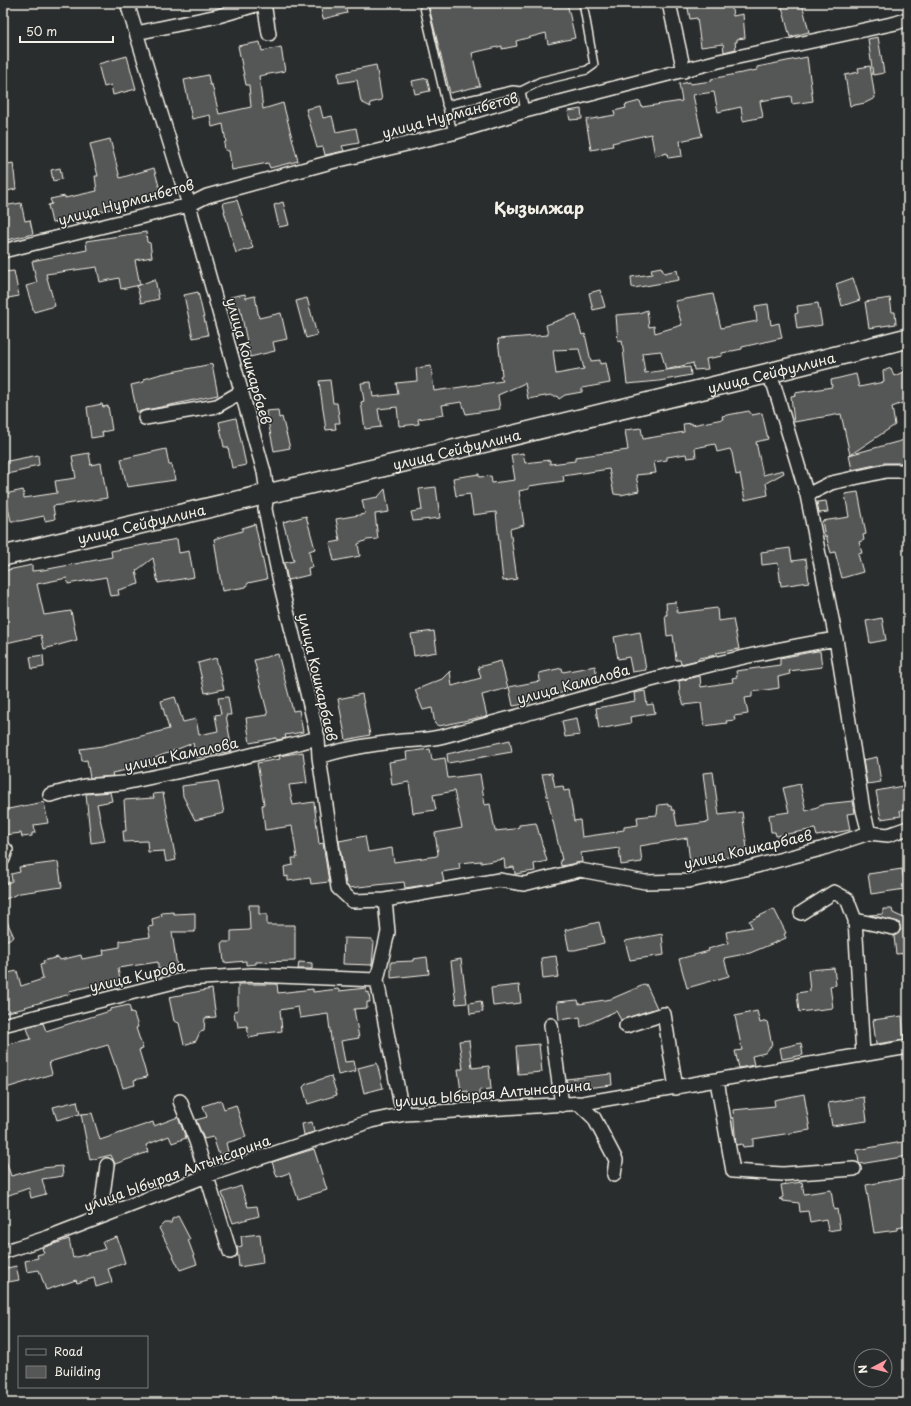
<svg xmlns="http://www.w3.org/2000/svg" width="911" height="1406" viewBox="0 0 911 1406" font-family="'Playpen Sans',sans-serif">
  <rect width="100%" height="100%" fill="#2a2d2e"/>
  <filter id="ink" filterUnits="userSpaceOnUse"><feTurbulence type="fractalNoise" baseFrequency=".025" numOctaves="2"/><feDisplacementMap in="SourceGraphic" scale="8" xChannelSelector="R" yChannelSelector="G"/><feConvolveMatrix kernelMatrix="1 2 1 2 8 2 1 2 1" color-interpolation-filters="sRGB"/></filter>
  <g filter="url(#ink)">
    <!-- building -->
    <path fill="#555756" stroke="#f4f1e8" fill-rule="evenodd" d="M320,3H344L347,13L323,19Z
      M428,3H567L575,38L548,44L546,33L516,41L517,46L502,49V46L472,53L480,86L450,93Z
      M687,3H731L733,16L743,14L745,38L737,39V42H735L736,49L724,52L723,44L701,47L697,18L690,19Z
      M781,3H802L809,32L790,37Z
      M878,37L884,73L873,75L868,39Z
      M260,42L262,51L281,47L285,71L259,76L263,109L283,103L298,161L270,168L268,163L232,170L229,151L225,150L224,143L226,142L223,124L212,127L210,115L192,119L184,80L208,75L210,85H212L219,114L251,107L249,85H246L238,46Z
      M127,56L136,89L113,95L111,85L104,87L98,64Z
      M807,57L813,101L792,104L791,96L760,101L763,117L743,121L741,107L718,112L714,92L693,95L702,136L680,141L682,156L668,158L667,153L655,156L651,134L612,143L613,146L591,150L586,120L615,115L614,111L626,108L625,105L640,101L642,107L682,101L679,84L690,82V84L712,81L711,79L757,70V67Z
      M376,65L382,100L370,103L371,107L361,102L357,80L339,83L338,73Z
      M870,66L875,98L865,103L850,106L845,75L859,72L858,68Z
      M427,78L430,91L415,94L412,81Z
      M320,106L323,118L332,116L336,132L356,128L359,143L342,146L344,151L325,155L323,147L317,148L306,109Z
      M581,109L582,119L570,120L568,111Z
      M110,139L120,178L154,168L162,197L130,206L129,205L84,215L86,222L76,224L75,218L52,223L48,205L52,204L50,199L65,196V198L97,191L95,176H98L90,144Z
      M13,163L16,189L3,192V165Z
      M60,168L62,179L53,181L51,170Z
      M237,200L253,248L236,253L224,211H225L223,203Z
      M283,202L289,225L279,227L274,205Z
      M21,203L25,221L30,220L33,234L3,241V206Z
      M146,232L147,242L150,243L152,257L135,260L140,285L121,289L119,278L100,282L97,267L46,274L55,306L34,312L26,286L37,283L32,261L87,250L86,241Z
      M661,267L664,273L677,270L679,280L634,288L632,287L631,277L652,274L651,269Z
      M14,271L19,296L3,299V272Z
      M853,278L860,300L842,306L836,284Z
      M155,279L159,299L141,303L137,286Z
      M600,290L605,307L593,310L589,293Z
      M198,292L208,335L193,338L184,295Z
      M245,294L246,298L255,296L259,318L281,313L287,339L273,342L275,351L250,357L240,307L232,309L230,297Z
      M713,294L721,328L757,321L755,306L768,304L771,325L779,323L782,338L742,347V349L722,353V356L706,359L708,369L694,370L693,363L666,370L690,367L691,375L659,381L627,384L622,340L618,341L616,315L639,313L647,310L649,327L654,326L655,333L682,325L675,301ZM661,351L666,370L645,373L642,353Z
      M307,298L317,335L306,338L296,301Z
      M890,298L892,312H895L896,324L869,328L865,302Z
      M818,303L822,325L797,329L795,314L798,313L797,306Z
      M576,314L582,335L585,334L591,361L600,360V364L606,363L610,383L582,388V392L565,395L559,399L557,396H552L551,395L528,399L525,383L498,395L500,409L466,414L462,402L442,405L444,415L418,419L419,424L399,426L397,407L378,409L381,427L365,429L361,402L364,401L361,383L371,382L373,397L398,394L396,383L417,381L416,368L431,366L434,391L503,381L500,376L502,375L498,339L548,335L546,325ZM579,349L584,369L556,374L553,350Z
      M212,364L218,395L137,412L131,385L144,382V379L161,374Z
      M891,368L894,376L908,370V401L892,407L895,425L850,455L841,414L794,422L791,396L796,395L795,393L832,387L831,380L856,374L859,387L884,382L883,371Z
      M330,380L333,403H337L340,423H335L336,429L326,430L319,381Z
      M102,404L103,407L108,406L112,430L102,432L103,436L91,438L87,407Z
      M278,410L279,418L282,417L290,448L274,451L266,411Z
      M749,411L752,415L762,413L768,439L756,442L763,475L783,470L784,473L766,483L768,495L745,500L740,474L736,475L732,453L730,449L717,452L715,444L695,448L696,457L687,458L686,454L667,457V460L654,462L656,473L636,475L639,491L621,495L614,494L609,469L563,476L564,481L529,486V489L519,491L524,525L510,529L517,579L503,581L496,512L473,515L470,494L456,496L453,478L479,474V477L491,476L492,483L515,480L511,455L523,453L525,463L550,460V464L575,461V457L628,450L625,430L641,428L643,439L684,432L683,424L692,423V425L723,419L722,416Z
      M236,418L246,465L232,468L228,447H224L219,422Z
      M908,439V463H884L852,470L849,455Z
      M166,449L169,465H172L175,480L127,487L121,459Z
      M89,453L91,464L90,465L101,463L107,498L53,506L55,519L45,521L44,516L20,521H11L5,494L23,490L24,498L57,493L55,481L76,478L72,456Z
      M38,455L39,465L29,467V469L3,475V462Z
      M436,487L440,518L413,521L411,512L422,510L419,489Z
      M385,489L389,512L375,514L378,539L367,540L358,544L360,556L334,561L330,543L340,541L336,519L365,514L362,500L378,497Z
      M858,492L866,534L863,535L864,540L859,542L862,553L858,554L863,572L842,578L835,552L831,553L826,536L825,537L822,521L849,517L845,494Z
      M826,501L828,512L819,513L817,502Z
      M306,516L315,549L309,551L312,567L308,568L309,575L288,580L284,563L294,561L283,522Z
      M255,524L267,579L248,583L246,587L222,591L214,539L242,531V528Z
      M177,539L179,553L189,551L194,577L158,583L153,558L136,571L139,584L118,590L119,595L110,596L106,577L68,584L67,578L37,584L44,615L71,611L77,640L44,649L41,635L6,643L3,629V571L32,565V571L43,570L112,557L111,551Z
      M790,548L792,561L806,559L809,582L781,586L778,563L762,565L761,552Z
      M676,602L677,613L717,608L718,621L733,619L739,649L716,653L717,655L698,658V660L681,664L680,660H676L673,635L667,636L665,615H667L666,603Z
      M882,618L886,640L870,643L866,621Z
      M434,631L437,652L414,656L411,634Z
      M640,632L646,670L632,672L629,657L618,659L614,637Z
      M817,651H820L822,667L789,671L790,674L778,677L779,688L752,692V697L745,698L748,714L734,716L735,720L726,721L727,723L704,726L701,703L684,705L680,695L679,681L700,676L701,687L733,682L732,678L737,677L736,671L780,665V658Z
      M278,654L293,711L299,710L303,732L285,735L286,738L277,740L276,738L250,743L246,718L268,715L254,660Z
      M43,655L44,667L32,669L30,657Z
      M216,658L224,689L205,693L198,663Z
      M501,661L508,688L482,695L487,716L439,726L435,724L432,708L423,710L415,690L442,679L450,671L452,686L481,678L478,667Z
      M595,666L598,682L566,688V692L530,699V703L513,706L509,687L540,681L539,673L562,668L563,672Z
      M645,691L647,705L653,704L655,713L630,717L631,723L599,729L596,708L635,701L634,693Z
      M362,694L370,735L346,740L338,699Z
      M175,697L183,722L196,719L199,735L218,731L215,715L221,714L218,698L228,697L231,715H226L232,751L196,758L193,743L155,758L156,764L112,773L113,776L90,778L87,760L82,761L80,749L102,746L169,729L161,701Z
      M577,718L580,735L565,737L562,721Z
      M510,740L512,752L448,763L447,754Z
      M430,749L432,760L445,758L448,778L480,774L485,805L490,804L495,831L514,829L519,827V825L536,823L547,861L534,864L535,871L515,874L514,867L505,868L504,859L481,863V861L459,863L460,869L442,872L444,882L405,888L404,882L349,888L346,884L339,841L365,836L368,852L392,848L394,862L437,856L438,854L435,833L462,828L454,791L433,795L436,810L413,813L409,782L392,785L389,762L407,759L406,752Z
      M303,752L307,783L289,785L293,805L314,802L319,844L323,843L329,882L311,884L310,878L288,881V876L285,877L284,867L293,865L292,858H297L292,826L265,830L262,805L264,804L257,763L280,759L279,756Z
      M877,757L881,782L867,784L863,760Z
      M713,772L719,815L742,812L748,855L690,861L687,838L640,846L642,862L621,865L619,848L581,853L582,862L561,866L560,860H562L542,774L552,773L555,787L563,786L564,791L569,790L574,821L580,820L582,837L617,832V831L624,830V827L638,825L637,817L657,815L658,805L668,804V806H671L672,810H674L677,826L709,822L703,773Z
      M218,781L224,813L195,820L183,796L182,786Z
      M800,784L806,811L825,804L853,801L855,813L847,814L850,830L817,836L815,829L776,836L775,832H771L769,815L789,812L783,788Z
      M908,785V809L900,810L901,816L881,819L876,791Z
      M110,792L112,801L97,804L105,841L91,843L86,794Z
      M163,793L176,860L166,862L164,851L148,852L147,841L124,842L123,831H126L124,800L154,798L153,794Z
      M44,802L48,823L34,825L35,833H32V836L22,837L21,833L5,835L3,810Z
      M58,862L62,887L20,893L3,900V885L12,881L11,874L20,872L19,867Z
      M902,869L905,889L871,894L868,874Z
      M249,905H259V914H267V925H295V961L256,962V964L246,965V961L224,963L222,942H231V931L250,930Z
      M774,909L786,933L784,934L786,938L750,953L724,958L729,976L687,988L679,959L709,951L708,949L728,943L726,932L752,927L749,921Z
      M883,909H892L893,913L908,920V953L896,954L894,936L901,930L899,922L869,915L883,914Z
      M173,912L174,914L195,913V932H172L177,967L158,969V962L118,968L120,980L69,991L70,994L25,1007L26,1008L3,1013V974L17,971L21,986L43,979L40,965L44,964L43,961L58,957L60,960L81,955L82,959L104,955L103,950L120,947V941L150,937L148,927L153,926L152,919L162,916L161,913Z
      M3,913L14,937L3,942Z
      M599,922L604,943L575,950H569L565,930Z
      M662,934L664,955L630,960L625,941Z
      M344,938L372,939V942H374L372,965L343,964Z
      M556,956L559,977L543,979L541,958Z
      M427,957L429,974L391,978V962L413,961V959Z
      M461,959L467,1003L456,1004L451,961Z
      M299,962L312,963V969H298Z
      M834,968L836,985L830,986L833,1008L799,1012L797,993L810,991L808,970Z
      M238,984H277L278,993L313,989V992L338,989L339,991L366,988V993L369,992L370,1002H367V1008L354,1009L359,1038L341,1041L345,1062L354,1061L356,1071L338,1075L331,1039L328,1014L300,1018L298,1007L280,1010L282,1031L258,1034L259,1036L249,1038L247,1026L238,1027L237,1020H235L234,1011L238,1010Z
      M646,984L657,1008L621,1020L616,1011L581,1027L580,1017L559,1020L557,1002L578,1000L579,1004L611,999Z
      M519,985L521,1003L493,1006L491,988Z
      M212,989L216,1017L205,1018L204,1031L200,1032L196,1041L184,1045L179,1023L174,1021L169,997Z
      M481,1001L483,1012L470,1014L469,1003Z
      M129,1005L131,1013L134,1014L138,1027L136,1028L143,1049L139,1050L147,1077L134,1080L135,1085L123,1088L116,1065H115L108,1045L49,1062L52,1074L3,1089V1045L31,1039L27,1028L43,1023L46,1031L110,1011V1009Z
      M757,1011L760,1023L767,1021L772,1045L765,1053L752,1056L754,1065L739,1068L735,1051L742,1050L735,1016Z
      M902,1016L904,1040L876,1044L873,1020Z
      M469,1040L472,1068L489,1066L491,1089L479,1090V1096L469,1097L468,1091L461,1092L458,1069H463L459,1041Z
      M801,1043L803,1055L782,1059L780,1048Z
      M539,1044L542,1072L518,1074L516,1046Z
      M377,1063L383,1088L364,1093L358,1068Z
      M611,1074L612,1085L568,1090L566,1079Z
      M331,1076L337,1095L308,1104L303,1087L306,1084Z
      M804,1094L810,1130L753,1139V1146L743,1147L742,1144L736,1145L733,1110L775,1106L774,1100Z
      M864,1097L867,1121L832,1126L828,1103Z
      M221,1100L224,1109L236,1105L246,1137L226,1143L228,1152L219,1155L213,1137L204,1139L196,1120L207,1117L203,1106Z
      M77,1101L80,1114L57,1120L53,1107Z
      M92,1113L100,1140L153,1122L154,1126L178,1117L186,1138L172,1143L169,1136L146,1145L148,1152L115,1164L111,1155L90,1160L81,1114Z
      M312,1122L314,1132L304,1135L302,1124Z
      M908,1141V1156L860,1164L859,1163L857,1150Z
      M314,1149L327,1190L298,1199L289,1173L277,1177L272,1162Z
      M3,1158H5L11,1176L42,1168L62,1166L63,1176L42,1179L46,1194L31,1198L29,1188L3,1197Z
      M904,1178L908,1205V1226L897,1228V1230L874,1233L866,1185Z
      M802,1182L804,1194L831,1190L834,1210L837,1209L840,1229L828,1231L826,1219L810,1222L808,1211L800,1212L799,1203L783,1201V1200L779,1199L783,1197L781,1185Z
      M241,1186L248,1207L257,1206L259,1216L233,1223L222,1193Z
      M178,1216L190,1239L188,1240L197,1264L180,1270L159,1228L164,1223H171L172,1219Z
      M260,1234L263,1263L239,1267L237,1247L242,1246L241,1236Z
      M117,1237L125,1263L108,1269L112,1282L96,1287L94,1278L77,1283L76,1280L46,1290L39,1270L27,1272L25,1261L38,1258L37,1255L44,1253L42,1248L69,1239L73,1258L105,1249L102,1242Z
      M16,1266L19,1280L3,1283V1269Z"/>
    <g fill="none" stroke-linecap="round" stroke-linejoin="round">
      <!-- lane casing -->
      <g stroke="#f4f1e8" stroke-width="10">
        <path id="lane" d="M423,3L453,133
          M446,105L513,90L521,91
          M525,111L521,91L541,81L587,70L594,65L583,3"/>
      </g>
      <!-- street casing -->
      <g stroke="#f4f1e8" stroke-width="16">
        <path id="street" d="M127,3L189,205L264,472L267,492L265,509L280,582L318,738L319,757L338,888L352,901L385,900L499,880L524,884L580,870L645,882L689,881L745,869L821,849L869,833L888,835L908,828
          M264,3L269,34
          M669,3L684,71
          M136,33L218,16L263,3
          M3,251L189,205L207,196L331,162L453,133L525,111L719,61L896,23L908,19
          M765,374L774,385L807,495L836,639L863,810L869,833
          M145,418L217,406L241,392
          M807,495L831,483L886,471H908
          M319,757C345,748 374,744 402,741C415,740 430,740 444,736C574,702 703,661 836,639
          M50,795L84,786L124,783L219,763L318,738
          M3,859L6,850
          M385,900L388,932L377,980L400,1101L405,1114
          M801,913L834,892L847,899L855,920L863,1055
          M855,920L893,928
          M3,1025L186,979L252,975L377,980
          M551,1025L562,1105
          M626,1026L664,1014L676,1088
          M717,1081L733,1171L783,1174L854,1169
          M180,1101L196,1141L230,1252
          M578,1103L594,1118L616,1160L614,1175
          M93,1220L102,1202L107,1165
          M3,1252L49,1237L209,1175L371,1121L405,1114L583,1103L908,1047"/>
      </g>
      <!-- secondary casing -->
      <g stroke="#f4f1e8" stroke-width="22">
        <g id="secondary">
          <path id="s1" d="M3,556L416,459L765,374L908,338"/>
        </g>
      </g>
      <!-- lane -->
      <use href="#lane" stroke="#2a2d2e" stroke-width="7"/>
      <!-- street -->
      <use href="#street" stroke="#2a2d2e" stroke-width="13"/>
      <!-- secondary -->
      <use href="#secondary" stroke="#2a2d2e" stroke-width="19"/>
    </g>
  </g>
  <g text-anchor="middle" dominant-baseline="central" stroke-width="3" stroke-linejoin="round" paint-order="stroke">
    <!-- street labels -->
    <g font-size="14" fill="#f4f1e8" stroke="#2a2d2e">
      <text transform="translate(450 115) rotate(-15)">улица Нурманбетов</text>
      <text transform="translate(126 202) rotate(-15)">улица Нурманбетов</text>
      <text transform="translate(249 361) rotate(74)">улица Кошкарбаев</text>
      <text stroke="none"><textPath href="#s1" startOffset="790">улица Сейфуллина</textPath></text>
      <text stroke="none"><textPath href="#s1" startOffset="466">улица Сейфуллина</textPath></text>
      <text stroke="none"><textPath href="#s1" startOffset="142">улица Сейфуллина</textPath></text>
      <text transform="translate(318 677) rotate(77)">улица Кошкарбаев</text>
      <text transform="translate(573 684) rotate(-15)">улица Камалова</text>
      <text transform="translate(181 754) rotate(-12)">улица Камалова</text>
      <text transform="translate(748 849) rotate(-13)">улица Кошкарбаев</text>
      <text transform="translate(137 976) rotate(-13)">улица Кирова</text>
      <text transform="translate(493 1093) rotate(-5)">улица Ыбырая Алтынсарина</text>
      <text transform="translate(177 1173) rotate(-20)">улица Ыбырая Алтынсарина</text>
    </g>
    <!-- quarter labels -->
    <g font-size="16" font-weight="bold" fill="#f4f1e8" stroke="#2a2d2e">
      <text x="539" y="207">Қызылжар</text>
    </g>
  </g>
  <!-- margin -->
  <rect width="911" height="1406" fill="none" stroke="#2a2d2e" stroke-width="16"/>
  <rect x="8" y="8" width="895" height="1390" fill="none" stroke="#f4f1e8" stroke-width="1.5" filter="url(#ink)"/>
  <!-- legend -->
  <rect x="18" y="1336" width="130" height="52" fill="#2a2d2e" stroke="#7b7b78"/>
  <rect x="26" y="1349" width="20" height="6" fill="#2a2d2e" stroke="#7b7b78"/>
  <text x="54" y="1356" font-size="12" fill="#f4f1e8">Road</text>
  <rect x="26" y="1366" width="20" height="12" fill="#555756" stroke="#7b7b78"/>
  <text x="54" y="1376" font-size="12" fill="#f4f1e8">Building</text>
  <!-- north arrow -->
  <g transform="translate(873 1368) rotate(263)"><circle r="19" fill="#2a2d2e" stroke="#7b7b78"/>
  <path d="M0-3L7 15L0 10L-7 15Z" fill="#ff9aa2"/>
  <text y="-6" font-size="11" font-weight="bold" text-anchor="middle" fill="#f4f1e8">N</text>
  </g>
  <!-- scale -->
  <path d="M20 36v6h93v-6" fill="none" stroke="#f4f1e8" stroke-width="2"/>
  <text x="26" y="36" font-size="12" fill="#f4f1e8" stroke="#2a2d2e" stroke-width="3" paint-order="stroke">50 m</text>
</svg>
